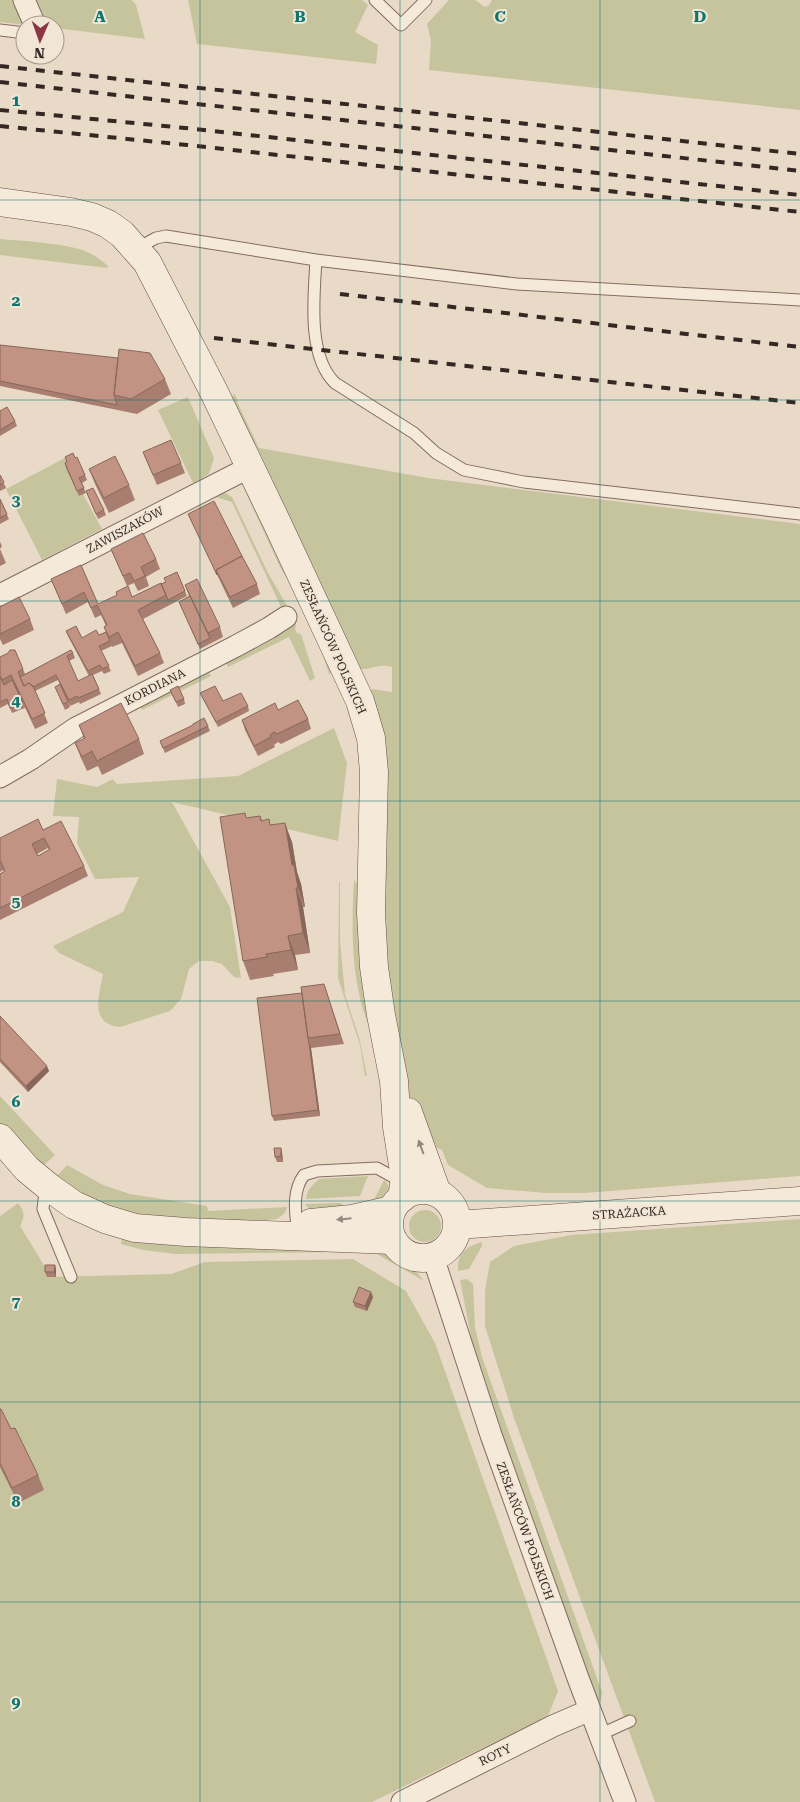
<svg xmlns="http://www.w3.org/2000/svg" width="800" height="1802" viewBox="0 0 800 1802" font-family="'Roboto Serif',serif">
  <rect width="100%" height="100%" fill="#e9dac8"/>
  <!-- green -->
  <path fill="#c6c49d" d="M0,0H14L26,25L0,22Z
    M32,0H132L136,5L145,39L55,28V25H46L41,20Z
    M188,0H362L368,5L355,32L378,45L376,64L197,44Z
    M449,0H475L485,7L489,5L492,0H800V110L429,70L431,41L427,24Z
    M0,239C24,241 63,243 85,251C93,254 101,260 108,266L107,268L0,255Z
    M235,394L240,408L259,448L428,478L800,524V1176L585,1193H546L487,1188L448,1165L442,1150L429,1145L405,1084L383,968L368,694L372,689L392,692V667C377,663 373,670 360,669L231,400L233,395Z
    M188,397L214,458L209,474L193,483L158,410Z
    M65,458L79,496L83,494L102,529L42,560L6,489Z
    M240,480L247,483L252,490L335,668L333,673L329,674L319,642L301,602L281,569Z
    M222,491L232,497L268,573L289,609L277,617L281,607L232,502L212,496Z
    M294,619L296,626L295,629L297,633L301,634L315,678L310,681L289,637L228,667L224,658Z
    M206,666L211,676L142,710L137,701Z
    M334,728L347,763L338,841L172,802L230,907L241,978L234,977L222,964L212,961H199L189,969L181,999L170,1011L120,1027C89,1024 99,996 103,974L59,953L53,946L123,912L139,877L95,879L77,843L79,817L53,816L57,779L97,787L113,779L117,784L238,776Z
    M354,880L359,886L372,1034C367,1021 361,1007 359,993C351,957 352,917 354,880Z
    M339,882H340V940L345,995L359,1037L367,1076H365L360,1045L338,978Z
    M0,1096L55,1155L42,1167L0,1125Z
    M67,1165L103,1185L130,1194L207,1206L208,1211L287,1207L285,1213L277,1219L230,1223L147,1217L121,1211L88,1200L55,1178Z
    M368,1176L360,1196L306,1199C306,1191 313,1184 319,1179Z
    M384,1180C390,1185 390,1191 388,1199L369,1209Z
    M18,1203C25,1212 25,1216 20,1226L47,1270V1277L171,1274L205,1262L353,1259L406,1291L435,1343L558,1691L548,1716L372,1802H0V1216Z
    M341,1203L345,1208L312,1213L305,1204Z
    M409 1226a16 16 0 1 1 32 0a16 16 0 1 1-32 0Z
    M800,1219V1802H655L514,1418L485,1326V1291L490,1262L514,1246L571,1235Z
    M124,1233L346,1249L342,1252L176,1254L143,1250L121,1244Z
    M482,1242V1246L469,1269L458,1271C457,1253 467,1246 482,1242Z
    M368,1249L385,1250L415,1270L424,1281Z
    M467,1279L473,1284L475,1327L482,1357L602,1692L601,1700L597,1702L482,1380L473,1347L460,1280Z"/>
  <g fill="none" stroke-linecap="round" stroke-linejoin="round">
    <!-- lane casing -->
    <g stroke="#836c5f" stroke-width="13">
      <path id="lane" d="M375,0L401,25L426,0
        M0,30L25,33
        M136,249L156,238L166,236L316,260L517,284L800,300
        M316,260C314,296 307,356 335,383L414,433L436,453L464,470L524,482L800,514
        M50,1188L44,1200L43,1209L71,1277
        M298,1236C296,1216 291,1192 304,1175L317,1171L377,1168L404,1183
        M599,1735L630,1721"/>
    </g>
    <!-- street casing -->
    <g stroke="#836c5f" stroke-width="23">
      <path id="street" d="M24,0L35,25
        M0,595L250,467
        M0,777L31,759L76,728L236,646L269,628L286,617
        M433,1257L491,1435L578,1678L625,1802
        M402,1802L553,1726L590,1710"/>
    </g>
    <!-- secondary casing -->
    <g stroke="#654e42" stroke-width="29">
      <path id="secondary" d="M0,202L71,212L92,217L108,224L122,234L147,262L214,392L278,525L360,701L371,738L374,772L371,913L374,967L381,1015L394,1081L397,1127L405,1178L402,1198
        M408,1112L437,1193
        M0,1138L27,1169L50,1188L74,1205L105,1219L135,1228L186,1232L393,1240
        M389 1224a34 34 0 1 1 68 0a34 34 0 1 1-68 0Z
        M311,1223L352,1219L392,1210
        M457,1225L800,1201"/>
    </g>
    <!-- lane -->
    <use href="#lane" stroke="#f5e9da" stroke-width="11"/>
    <!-- street -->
    <use href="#street" stroke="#f5e9da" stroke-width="21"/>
    <!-- secondary -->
    <use href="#secondary" stroke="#f5e9da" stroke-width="28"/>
    <!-- rail -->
    <path stroke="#352721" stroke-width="4" stroke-dasharray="9 9" stroke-linecap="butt" d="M0,66L800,154
      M0,82L800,171
      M0,110L185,128L800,195
      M0,126L187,145L800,212
      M340,294L800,347
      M214,338L800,403"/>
  </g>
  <!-- wall -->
  <path fill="#a77e70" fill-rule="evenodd" d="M0,345L165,379L171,394L137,414L0,386Z
    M0,411L15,421L17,426L0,436Z
    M143,452L181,463L185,473L157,485Z
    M65,457L85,475L87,480L82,483L86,493L79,496L66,468L65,463L67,462Z
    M89,469L129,485L135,500L109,513L95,484Z
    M0,475L6,488L0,491Z
    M86,491L104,510L106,515L98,519Z
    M0,499L9,519L0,524Z
    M188,514L242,556L257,584L260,594L233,608Z
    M0,542L2,546L0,549L6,563L0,566Z
    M111,549L156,559L160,569L146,577L149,586L138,591L134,583L127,586Z
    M81,565L98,604L132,597L165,582L177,572L187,596L143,619L160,653L164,663L138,676L122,643L112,647V646L101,651L111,671L104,674L102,671L93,675L101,694L80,704L79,702L70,706L58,680L35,691L48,723L35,729L22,701L25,708L12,713L8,704L0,708V657L23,669L25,674L73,653L75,658L69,661L78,681L89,676L68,636L66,631L82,638L99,635L106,632L104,627L106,626L101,615L95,618L88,602L66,614L51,579Z
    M185,585L220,627L223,637L200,649L179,602L189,596Z
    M0,607L30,619L34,630L3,645L0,639Z
    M55,687L68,702L70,707L65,710Z
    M170,690L184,699L185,704L178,707Z
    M200,693L223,701L248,706L249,711L218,727Z
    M278,710L308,719L311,729L281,744L278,742L274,745L275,747L258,756L245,730L242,720Z
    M79,725L139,739L144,754L102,775L98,766L87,771L81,758L75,743L84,739Z
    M208,726L210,731L165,753L162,746L160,741Z
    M260,816L262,820L271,825L292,842L297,872L301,884L305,907H303L310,953L295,955L298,970L273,974L274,976L250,980L243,961L247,818Z
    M43,830L84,866L88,876L0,920V874L5,871L4,870L0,872V838ZM48,848L49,850L38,856L37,854Z
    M324,984L344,1044L311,1048L320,1116L274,1121L272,1116Z
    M0,1016L49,1071L28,1092L0,1062Z
    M281,1148L282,1153L283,1162H277L275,1157Z
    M55,1265L56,1270V1277H47L45,1272Z
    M373,1297L367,1311L355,1307L353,1302Z
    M0,1409L11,1429L38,1475L44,1490L18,1503L0,1467Z"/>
  <!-- shaded-wall -->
  <path fill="#88675b" d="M285,823L292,842L297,872L301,884L305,907L298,888L292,865Z
    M296,888L303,907L310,953L303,933Z
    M288,936L295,955L298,970L291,950Z
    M309,1043L311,1048L320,1116L318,1110Z
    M47,1066L49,1071L28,1092L26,1086Z
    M281,1148L282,1153L283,1162L281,1156Z
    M55,1265L56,1270V1277L54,1272Z
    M371,1292L373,1297L367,1311L365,1306Z"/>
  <!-- building -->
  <path fill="#c29382" stroke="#88675b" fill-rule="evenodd" d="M0,345L118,358L114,395L117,405L0,381Z
    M119,349L150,353L165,379L131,399L114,395Z
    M7,407L15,421L0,430V411Z
    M171,440L181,463L153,475L143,452Z
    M73,453L75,458L77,457L85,475L79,478L84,488L77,491L65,463L67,462L65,457Z
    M115,456L129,485L104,498L89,469Z
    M0,475L4,482L0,485Z
    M93,488L104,510L96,514L86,491Z
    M0,499L7,514L0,518Z
    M214,501L242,556L216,570L217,575L188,514Z
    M143,533L156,559L141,567L145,576L134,581L130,573L123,576L111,549Z
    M242,556L257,584L230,597L216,570Z
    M81,565L98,604L117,595L116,592L128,586L132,597L161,583L166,595L138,610L160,653L135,666L118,632L109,637L104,627L107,625L97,605L91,608L84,592L62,604L51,579Z
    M177,572L185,591L168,600L161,584L166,582L164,578Z
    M197,579L220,627L208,633L185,585Z
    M190,596L210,638L198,644L179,602Z
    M19,597L30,619L0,634V607Z
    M76,626L82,638L96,630L99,635L106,632L110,641L99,646L109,666L102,669L100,665L88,671L66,631Z
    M10,650H15L23,669L18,672L24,686L29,683L33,686L45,713L32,719L11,675L2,680L0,676V657L8,653Z
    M71,650L73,653L67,656L78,681L92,674L99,689L78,698L77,696L69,700L56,675L33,687L29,683L24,686L20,677Z
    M0,676L4,685L12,680L23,703L10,708L7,699L0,702Z
    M60,684L68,702L63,704L55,687Z
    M178,686L184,699L176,702L170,690Z
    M215,686L223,701L241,693L248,706L216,722L200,693Z
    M298,700L308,719L277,734L274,732L270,735L271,737L254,746L242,720L275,703L278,710Z
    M121,703L139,739L97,761L92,751L82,757L75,743L85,738L79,725Z
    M204,718L208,726L163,748L160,741L193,725V724Z
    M245,813L246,818L260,816L261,821L269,819L270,825L285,823L292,865H294L298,888H296L303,933L288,936L291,950L266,954L267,957L243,961L220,817Z
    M38,819L43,830L61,821L84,866L0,908V874L5,871L0,860V838ZM44,838L50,849L38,856L32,844Z
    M324,984L340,1034L308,1038L301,987Z
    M302,993L308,1038L309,1043L318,1110L272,1116L257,998Z
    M0,1016L47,1066L26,1086L0,1059Z
    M274,1148H281V1156L275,1157Z
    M45,1265H55L54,1272H45Z
    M359,1287L371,1292L365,1306L353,1302Z
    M0,1409H1L11,1429L15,1428L38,1475L12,1488L0,1463Z"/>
  <!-- one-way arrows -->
  <defs><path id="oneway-solid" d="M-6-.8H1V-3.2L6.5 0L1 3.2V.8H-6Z" transform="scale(1.25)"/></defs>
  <g fill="#95887e">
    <use href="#oneway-solid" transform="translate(421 1147) rotate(-110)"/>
    <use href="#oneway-solid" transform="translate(344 1219) rotate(174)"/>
  </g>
  <!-- grid -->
  <path fill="none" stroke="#0f766e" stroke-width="1" stroke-opacity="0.55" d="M200,0V1802M400,0V1802M600,0V1802M0,200H800M0,400H800M0,601H800M0,801H800M0,1001H800M0,1201H800M0,1402H800M0,1602H800"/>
  <g text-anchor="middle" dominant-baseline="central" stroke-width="4" stroke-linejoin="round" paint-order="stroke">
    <!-- street labels -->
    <g font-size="12" fill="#352721" stroke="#f1e5d6">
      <text transform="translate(125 530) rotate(-28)">ZAWISZAKÓW</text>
      <text transform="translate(333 647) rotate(66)">ZESŁAŃCÓW POLSKICH</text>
      <text transform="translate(155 687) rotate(-27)">KORDIANA</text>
      <text transform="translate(629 1213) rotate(-4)">STRAŻACKA</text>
      <text transform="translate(525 1531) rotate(70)">ZESŁAŃCÓW POLSKICH</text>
      <text transform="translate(495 1755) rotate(-26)">ROTY</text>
    </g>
  </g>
  <g font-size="16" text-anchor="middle" font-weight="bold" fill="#0f766e" stroke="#f1e5d6" stroke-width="4" stroke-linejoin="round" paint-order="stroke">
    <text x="100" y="22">A</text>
    <text x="300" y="22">B</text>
    <text x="500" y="22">C</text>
    <text x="700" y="22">D</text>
    <text x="16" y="106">1</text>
    <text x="16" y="306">2</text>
    <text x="16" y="506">3</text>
    <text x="16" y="706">4</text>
    <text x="16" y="907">5</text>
    <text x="16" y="1107">6</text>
    <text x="16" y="1307">7</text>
    <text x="16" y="1507">8</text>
    <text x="16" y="1708">9</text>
  </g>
  <!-- north arrow -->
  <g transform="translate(40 40) rotate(182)"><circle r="24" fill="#f1e5d6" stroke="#a6998e"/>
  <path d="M0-4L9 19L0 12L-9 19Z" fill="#8a3644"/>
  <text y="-8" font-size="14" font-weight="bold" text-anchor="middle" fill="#352721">N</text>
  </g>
</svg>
